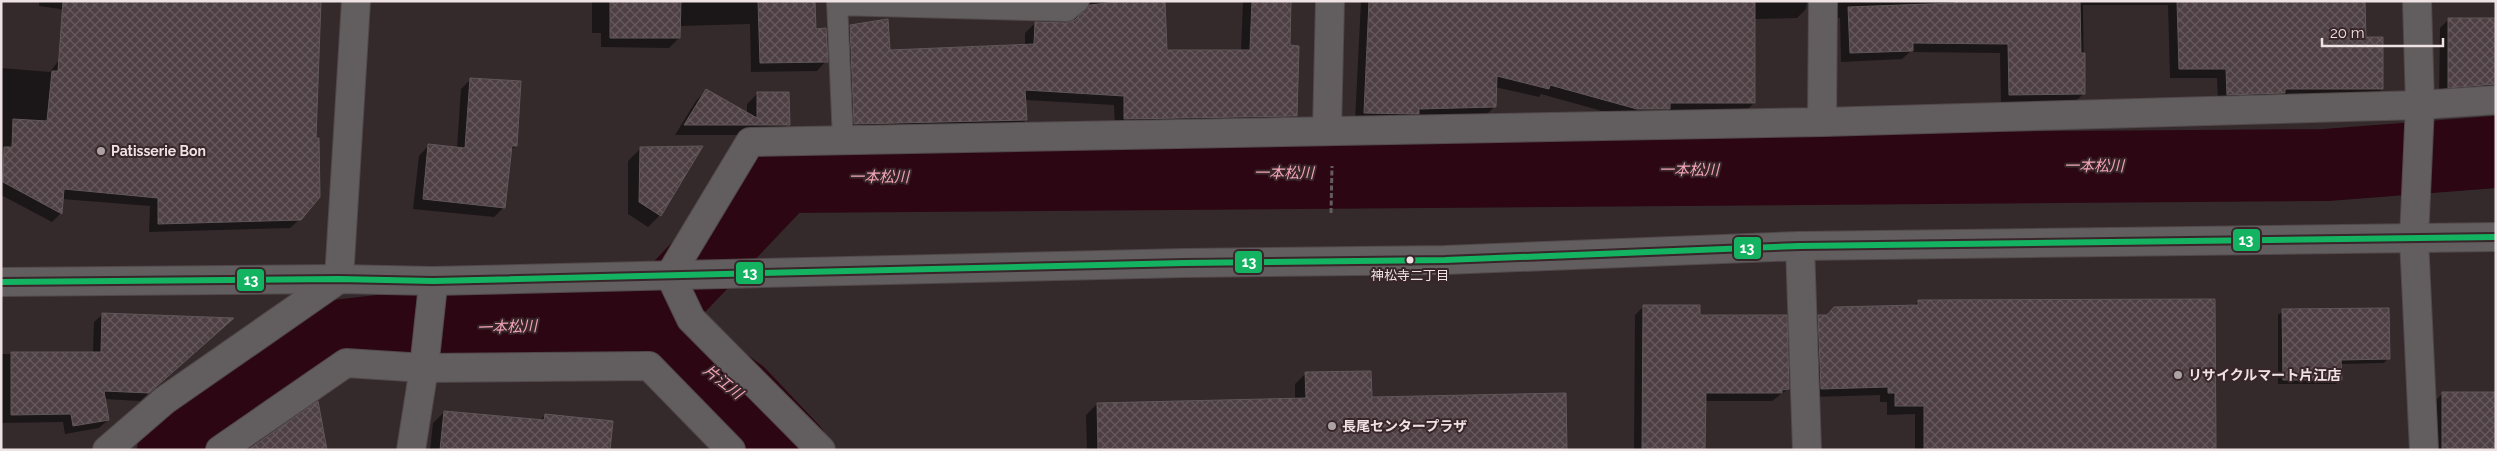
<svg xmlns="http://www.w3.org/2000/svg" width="2497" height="451" viewBox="0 0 2497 451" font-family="Raleway,'Noto Sans JP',sans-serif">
  <defs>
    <pattern id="building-cross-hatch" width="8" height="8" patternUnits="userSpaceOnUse" patternTransform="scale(1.25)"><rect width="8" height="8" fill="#4d3f43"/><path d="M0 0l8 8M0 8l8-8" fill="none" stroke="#675a5e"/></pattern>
  </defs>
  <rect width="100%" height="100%" fill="#342a2c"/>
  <!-- shadow -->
  <path fill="#0007" d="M39,1H320L300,219L290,228L149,232L150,206L62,199L61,213L52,222L1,195V68L50,72L59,60L221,32L39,6Z
    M592,1H814V31L826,61L817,71L751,72L750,24L679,26V38L669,48L601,47V33H592Z
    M1077,1H1164L1165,52H1241L1243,1H1290L1288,47L1296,116L1286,126L1115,128L1114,105L1025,100L1026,120L1015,130L845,134L840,36L850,26L888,51L1025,46V33L1035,23L1067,24L1075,21L1080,16L1081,9Z
    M1361,1H1807L1806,9L1797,18L1754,19V103L1745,112L1627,118L1541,94L1539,97L1495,87L1494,107L1485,116L1355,122Z
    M1827,1H2364L2365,38L2382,89L2373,98L2218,103L2217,78H2170L2168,5H2083L2084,93L2075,102L2001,104L2000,53L1910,52L1902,59L1841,62L1840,18H1830Z
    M2449,19L2496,20V96H2439L2440,28Z
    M471,79L516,146L510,151L504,207L494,217L413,209L419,156L429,145L457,148L461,89Z
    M706,90L747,114V104L758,93L788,124L778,135H675L696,101Z
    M640,149L660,215L648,227L628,214V161Z
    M1919,301L2215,450H1915V414L1887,415V402H1880V395L1812,397L1809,325L1819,316L1913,306Z
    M1643,307L1699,316L1788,389L1772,401H1704V450H1634L1635,315Z
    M2283,311L2388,358L2384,363L2340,364V379L2336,384H2278V315Z
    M103,314L224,326L140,401L104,399L108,420L99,428L65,434L63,422L1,423V354H93L94,322Z
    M1306,373L1371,399L1566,450H1087L1086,415L1097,404L1295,399V384Z
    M2443,393L2496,450H2435V401Z
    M444,412L539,421L545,415L608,450H430L433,423Z"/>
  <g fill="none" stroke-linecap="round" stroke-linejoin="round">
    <!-- river -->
    <path stroke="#2c0713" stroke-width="72" d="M645,323L740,394L793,450
      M173,450L257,377L326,337L387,330L645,323L784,177L2326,165L2496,152"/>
  </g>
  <!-- building -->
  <path fill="url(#building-cross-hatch)" stroke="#605759" d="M63,1H321L316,138H319L320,197L301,220L158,224V198L64,189L62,214L3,182L4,147H12L13,119L47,121L52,71H58Z
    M610,1H681L680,38H610Z
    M758,1H815L816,29L826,28L828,62L760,63Z
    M1124,1H1165L1167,50H1250L1252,1H1291L1290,45L1299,46L1297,116L1124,119V96L1025,90L1027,120L854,124L850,25L888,19L890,50L1034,44L1035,22L1067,23L1075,20L1090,5Z
    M1369,1H1755V103H1670V109H1637L1550,85L1549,89L1497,76L1496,107L1419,109V114L1364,113Z
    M1955,1H2080L2081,53H2085V94L2009,95L2008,44L1913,43V51L1850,53L1848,7L1955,3Z
    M2177,1H2365L2366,37H2383V89H2285V93L2227,95L2226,69H2179Z
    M2448,18H2496V84L2448,88Z
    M470,78L521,81L517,146H512L505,208L423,199L428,144L465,148Z
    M706,89L757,118V92H789L790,125H684Z
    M703,146L661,216L639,202L640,147Z
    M2215,299L2216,450H1924V406H1895V393H1888V387L1821,389L1818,315H1827L1834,307L1918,305V300Z
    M1643,305H1700V315H1787L1789,389L1782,390V393H1706L1705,450H1642Z
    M2389,308L2390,359L2341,360L2342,380H2283L2282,309Z
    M102,313L234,318L149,393L104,391L109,420L73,426L71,414L11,415V352H101Z
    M1371,371L1372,397L1566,393L1567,450H1098L1097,403L1306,398L1305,372Z
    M2442,392H2496V450H2442Z
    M318,401L327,450H248Z
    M444,411L544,420L545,414L613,421L610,450H440Z"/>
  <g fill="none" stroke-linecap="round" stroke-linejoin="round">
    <!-- service casing -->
    <g stroke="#51484a" stroke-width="22">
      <path id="service" d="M837,1L843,140
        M837,5L1067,11L1079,1"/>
    </g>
    <!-- minor casing -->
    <g stroke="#51484a" stroke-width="30">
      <path id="minor" d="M2417,1L2420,105L2414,239L2424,450
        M1822,122L1823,1
        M1327,130L1330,1
        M1800,246L1807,450
        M107,450L165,400L339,279L356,1
        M220,450L346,363L424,368L649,366L731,450
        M821,450L691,319L670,275L750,142L1822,122L2420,105L2496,100"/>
    </g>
    <!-- tertiary casing -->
    <g stroke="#51484a" stroke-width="30">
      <path id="tertiary" d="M1,282L339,279L433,281L1184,263L1445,260L1800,246L2496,237
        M411,450L424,368L432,294"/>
    </g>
    <!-- path -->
    <path stroke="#625c5d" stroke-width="3" stroke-dasharray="5 2.5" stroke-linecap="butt" d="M1331,213L1332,166"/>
    <!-- service -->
    <use href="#service" stroke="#625d5e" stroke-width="20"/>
    <!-- minor -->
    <use href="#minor" stroke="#625d5e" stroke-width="28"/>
    <!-- tertiary -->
    <use href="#tertiary" stroke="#625d5e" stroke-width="28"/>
    <!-- bus-1 casing -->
    <g stroke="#38262a" stroke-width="10">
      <path id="bus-1" d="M1,282L339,279L433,281L1184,263L1445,260L1800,246L2496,237"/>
    </g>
    <!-- bus-1 -->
    <use href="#bus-1" stroke="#13b361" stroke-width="6"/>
  </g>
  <!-- markers -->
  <g fill="#ada2a4" stroke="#38262a" stroke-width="2">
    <circle cx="101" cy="151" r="5"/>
    <circle cx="2178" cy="375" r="5"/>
    <circle cx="1332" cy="426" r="5"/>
  </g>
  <circle fill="#eee2e4" stroke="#38262a" stroke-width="2" cx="1410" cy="260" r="4.5"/>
  <g text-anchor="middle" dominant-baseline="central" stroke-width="4" stroke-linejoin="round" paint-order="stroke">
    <!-- bus labels -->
    <g font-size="13" fill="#eee2e4" stroke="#38262a">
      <text x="1410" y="275">神松寺二丁目</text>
    </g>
    <!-- poi labels -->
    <g font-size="14" font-weight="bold" fill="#eee2e4" stroke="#38262a" text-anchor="start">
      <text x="111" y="151">Patisserie Bon</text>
      <text x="2188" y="375">リサイクルマート片江店</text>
      <text x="1342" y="426">長尾センタープラザ</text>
    </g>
    <!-- water labels -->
    <g font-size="15" font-style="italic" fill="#f3a4b6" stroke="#38262a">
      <text x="2094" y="166">一本松川</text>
      <text x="1689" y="170">一本松川</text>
      <text x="1284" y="173">一本松川</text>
      <text x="879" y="177">一本松川</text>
      <text transform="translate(507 327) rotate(-2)">一本松川</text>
      <text transform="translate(723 382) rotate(38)">片江川</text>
    </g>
  </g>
  <g stroke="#38262a" stroke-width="2">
    <rect x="2232" y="228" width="29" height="24" rx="5" fill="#13b361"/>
    <rect x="1733" y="236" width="29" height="24" rx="5" fill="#13b361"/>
    <rect x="1234" y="250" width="29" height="24" rx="5" fill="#13b361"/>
    <rect x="735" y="261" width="29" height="24" rx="5" fill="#13b361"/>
    <rect x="236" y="268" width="29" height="24" rx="5" fill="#13b361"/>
  </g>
  <g font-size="14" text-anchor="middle" font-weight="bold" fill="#fff">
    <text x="2246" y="245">13</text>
    <text x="1747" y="253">13</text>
    <text x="1249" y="267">13</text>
    <text x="750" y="278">13</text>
    <text x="251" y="285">13</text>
  </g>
  <!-- border -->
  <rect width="2497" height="451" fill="none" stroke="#eee2e4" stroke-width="5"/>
  <!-- scale -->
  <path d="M2322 38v8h121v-8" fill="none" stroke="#eee2e4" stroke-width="2.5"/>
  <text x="2330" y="38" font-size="15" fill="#eee2e4" stroke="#38262a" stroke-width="4" paint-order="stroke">20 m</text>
</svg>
